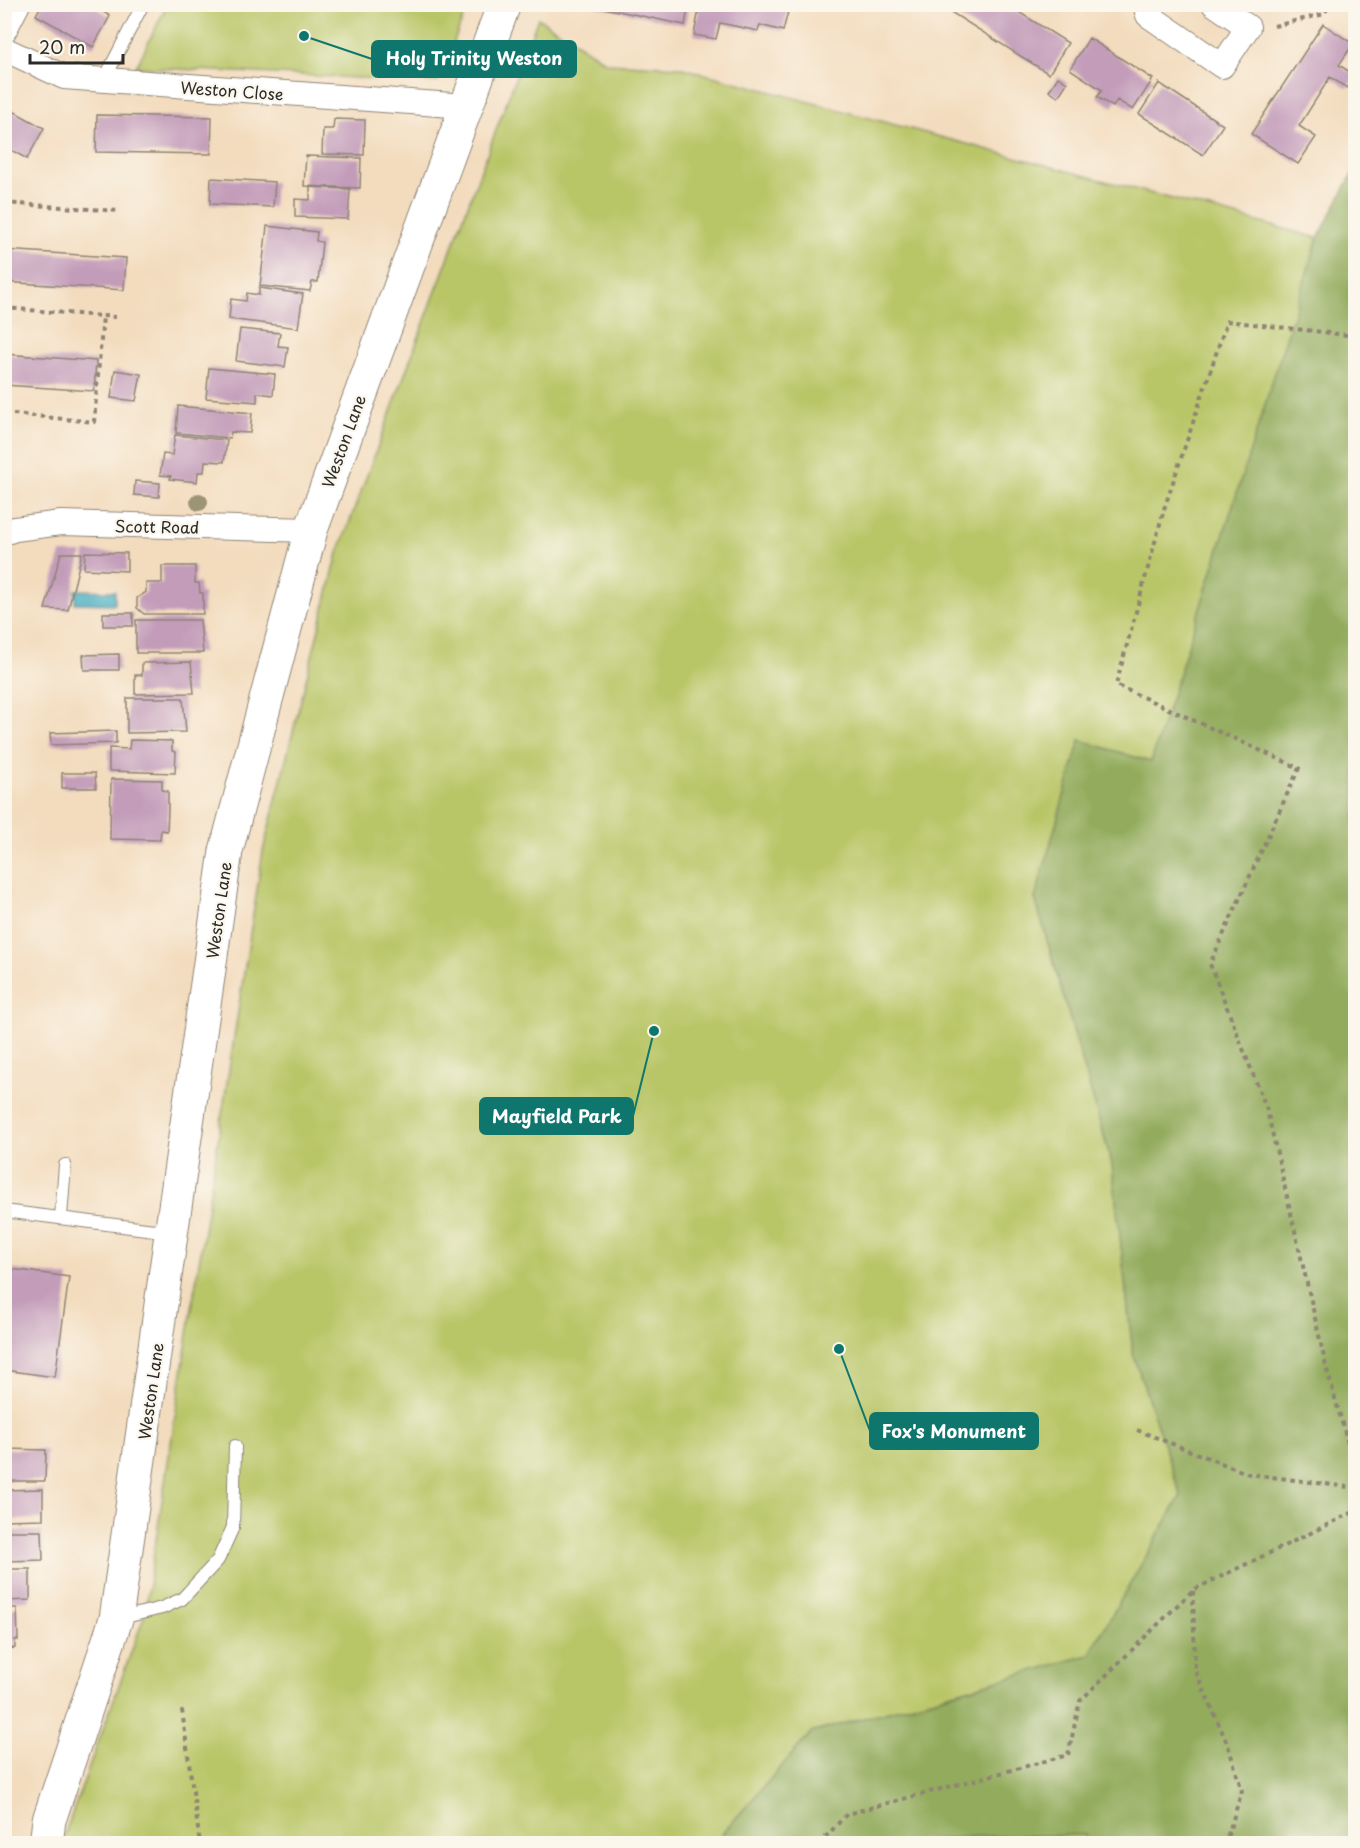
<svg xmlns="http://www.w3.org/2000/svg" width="1360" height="1848" viewBox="0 0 1360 1848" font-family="'Playpen Sans',sans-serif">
  <rect width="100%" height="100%" fill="#fbf7ec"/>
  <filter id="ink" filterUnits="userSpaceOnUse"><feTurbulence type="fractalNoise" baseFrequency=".0167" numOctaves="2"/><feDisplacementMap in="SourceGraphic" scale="12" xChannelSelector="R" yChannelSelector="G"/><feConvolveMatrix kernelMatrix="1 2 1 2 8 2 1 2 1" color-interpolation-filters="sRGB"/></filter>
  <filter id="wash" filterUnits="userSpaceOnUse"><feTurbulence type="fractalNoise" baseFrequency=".008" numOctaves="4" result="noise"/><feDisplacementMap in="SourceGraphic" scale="24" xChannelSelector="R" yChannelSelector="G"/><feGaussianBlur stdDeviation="1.35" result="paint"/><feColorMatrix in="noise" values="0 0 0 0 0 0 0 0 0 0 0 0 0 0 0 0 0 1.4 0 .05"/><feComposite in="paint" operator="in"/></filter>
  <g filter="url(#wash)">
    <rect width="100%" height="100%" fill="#f3dcbe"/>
    <!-- green -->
    <path fill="#b9c668" stroke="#72784a" stroke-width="1.5" d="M167,5V4L468,5L438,82L136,67Z
      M538,18L607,63L679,67L1318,238L1271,402L1151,762L1035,898L1112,1164L1133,1353L1181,1496L1089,1655L811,1733L714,1843L61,1844L144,1617L263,851L338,553Z
      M1086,1835L1084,1844H908L965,1837Z"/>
    <!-- forest -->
    <path fill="#92ab5c" stroke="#5e6b44" stroke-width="1.5" d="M1355,169V1843H1084L1085,1835L965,1837L908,1844L714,1843L811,1733L1089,1655L1181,1496L1133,1353L1112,1164L1035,898L1080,740L1151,762L1318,238Z"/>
    <!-- water -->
    <path fill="#41abc0" stroke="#366b76" stroke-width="1.5" d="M75,590L115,591V604L75,603Z"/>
    <g id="blocks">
      <!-- building -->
      <path fill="#c39cba" d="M42,4H90L110,16L93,47L36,15Z
        M585,4H689L685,25Z
        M700,4H790L783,31L760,25L758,31L720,23L716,39L694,35Z
        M949,4H1006L1068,43L1049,74L946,9Z
        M1323,24L1353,44L1339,65L1356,76L1347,88L1330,77L1299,126L1316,137L1298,164L1251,134Z
        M1089,38L1153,79L1133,110L1117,100L1113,107L1097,97L1102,90L1070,69Z
        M1058,77L1067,83L1058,97L1049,91Z
        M1159,83L1223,125L1203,155L1139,114Z
        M4,106L44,128L27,159L4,146Z
        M97,115L212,117L211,154L96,152Z
        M334,119L365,120L364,155L322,154L323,129H333Z
        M306,156L361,158L360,188L304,186Z
        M211,178L275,182L273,207L210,204Z
        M310,187L350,189L348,219L295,217V199L310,200Z
        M267,226L317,232L316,241L322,242L318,282H312L310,291L260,286Z
        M4,250L126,258L124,290L4,282Z
        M259,288L303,294L298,328L229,319L231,299L246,301L247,293L259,295Z
        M240,329L280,333L278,346L288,347L285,367L236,361Z
        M4,354L96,361L94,391L4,385Z
        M209,368L275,374L273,395L257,393V402L206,398Z
        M115,370L141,374L136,401L111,398Z
        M178,406L252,413L250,433L231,432L230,438L176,433Z
        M175,435L227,440L224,462L205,461L204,472H198L197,482L170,479L171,476L160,475L163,454L172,455Z
        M135,481L160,483L159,497L134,495Z
        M85,552L127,553V571L84,569Z
        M61,553H82L68,610L45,609Z
        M162,566H195V583H199L200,593H203V614H144L137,608V598L146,592V583H162Z
        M103,613H133V626H103Z
        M136,620H200L203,653H136Z
        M119,654V670H84L83,655Z
        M191,662L194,693L135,694V675H142V663Z
        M127,698H183L186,732L127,733Z
        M116,731V743L51,745L50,733Z
        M130,740L172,741V751L176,752L175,773L109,771V748L129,749Z
        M62,773H95L96,788H62Z
        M111,779L162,780V790L168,791V811L167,831L161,830L160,840L110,839Z
        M4,1268L69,1277L55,1377L4,1370Z
        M4,1449L46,1450L45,1481H4Z
        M43,1489V1519L4,1520V1490Z
        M4,1531H42L43,1560L4,1561Z
        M4,1569H30V1600L4,1601Z
        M4,1608H17L18,1640H15V1648L4,1649Z"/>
    </g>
  </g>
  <g filter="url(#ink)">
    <use href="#blocks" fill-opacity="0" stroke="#8f8474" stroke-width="1.5"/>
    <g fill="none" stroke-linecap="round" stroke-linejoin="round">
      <!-- lane casing -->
      <g stroke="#8f8474" stroke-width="14">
        <path id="lane" d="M104,80L143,4
          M4,1211L170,1232
          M61,1217L65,1165
          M117,1619L162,1608L182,1599L218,1560L233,1527L235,1446"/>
      </g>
      <!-- street casing -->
      <g stroke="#8f8474" stroke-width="26">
        <path id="street" d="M1145,4L1148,15L1222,66L1248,27L1214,4
          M4,31L18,4
          M4,49L64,77L466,106
          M4,533L15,529L61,523L311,530"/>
      </g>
      <!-- secondary casing -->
      <g stroke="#8f8474" stroke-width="35">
        <path id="secondary" d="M46,1844L49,1820L116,1619L226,851L311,530L504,4"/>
      </g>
      <!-- path -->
      <path stroke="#8f8474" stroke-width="4" stroke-dasharray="4.5 4.5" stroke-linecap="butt" d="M1274,26L1324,14L1330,4
        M4,203L119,211
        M4,308L115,317
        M1356,336L1227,321L1164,509L1116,685L1299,768L1210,964L1267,1110L1327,1370L1356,1472
        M4,413L94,422L103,316
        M1137,1430L1249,1474L1356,1488
        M1193,1591L1195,1670L1228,1745L1242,1791L1225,1844
        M182,1710L200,1844
        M819,1844L847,1814L1068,1755L1080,1701L1193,1590L1356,1511"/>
      <!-- lane -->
      <use href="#lane" stroke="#fff" stroke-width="12"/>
      <!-- street -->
      <use href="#street" stroke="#fff" stroke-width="24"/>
      <!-- secondary -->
      <use href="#secondary" stroke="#fff" stroke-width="33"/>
    </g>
    <!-- trees -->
    <circle fill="#9d9477" cx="199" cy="502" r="9"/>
  </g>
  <g text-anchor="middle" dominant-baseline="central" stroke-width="4.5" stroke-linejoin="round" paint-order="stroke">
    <!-- street labels -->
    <g font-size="16" fill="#2b2b2b" stroke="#fbf7ec">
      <text transform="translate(232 90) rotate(4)">Weston Close</text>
      <text transform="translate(343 441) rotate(-70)">Weston Lane</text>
      <text transform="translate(157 526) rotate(1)">Scott Road</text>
      <text transform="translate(218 910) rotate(-82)">Weston Lane</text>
      <text transform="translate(150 1391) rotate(-82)">Weston Lane</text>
    </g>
  </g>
  <!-- callouts -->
  <path fill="none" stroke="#0f766e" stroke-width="2" d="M304 36L372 59M654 1031L633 1116M839 1349L870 1431"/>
  <g fill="#0f766e" stroke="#fbf7ec" stroke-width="2">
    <circle cx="304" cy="36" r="6"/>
    <circle cx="654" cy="1031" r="6"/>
    <circle cx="839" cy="1349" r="6"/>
  </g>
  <g fill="#0f766e" stroke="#0f766e" stroke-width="2">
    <rect x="372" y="41" width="204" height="36" rx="6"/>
    <rect x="480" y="1098" width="153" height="36" rx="6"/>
    <rect x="870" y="1413" width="168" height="36" rx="6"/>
  </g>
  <g font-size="18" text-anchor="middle" font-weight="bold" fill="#fff">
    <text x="474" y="65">Holy Trinity Weston</text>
    <text x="557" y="1123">Mayfield Park</text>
    <text x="954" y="1438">Fox's Monument</text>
  </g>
  <!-- margin -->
  <rect width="1360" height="1848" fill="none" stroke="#fbf7ec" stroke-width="24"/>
  <!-- scale -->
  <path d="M30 54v9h93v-9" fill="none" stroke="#2b2b2b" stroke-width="3"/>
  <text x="39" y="54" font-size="18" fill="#2b2b2b" stroke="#fbf7ec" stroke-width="4.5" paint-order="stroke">20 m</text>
</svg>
